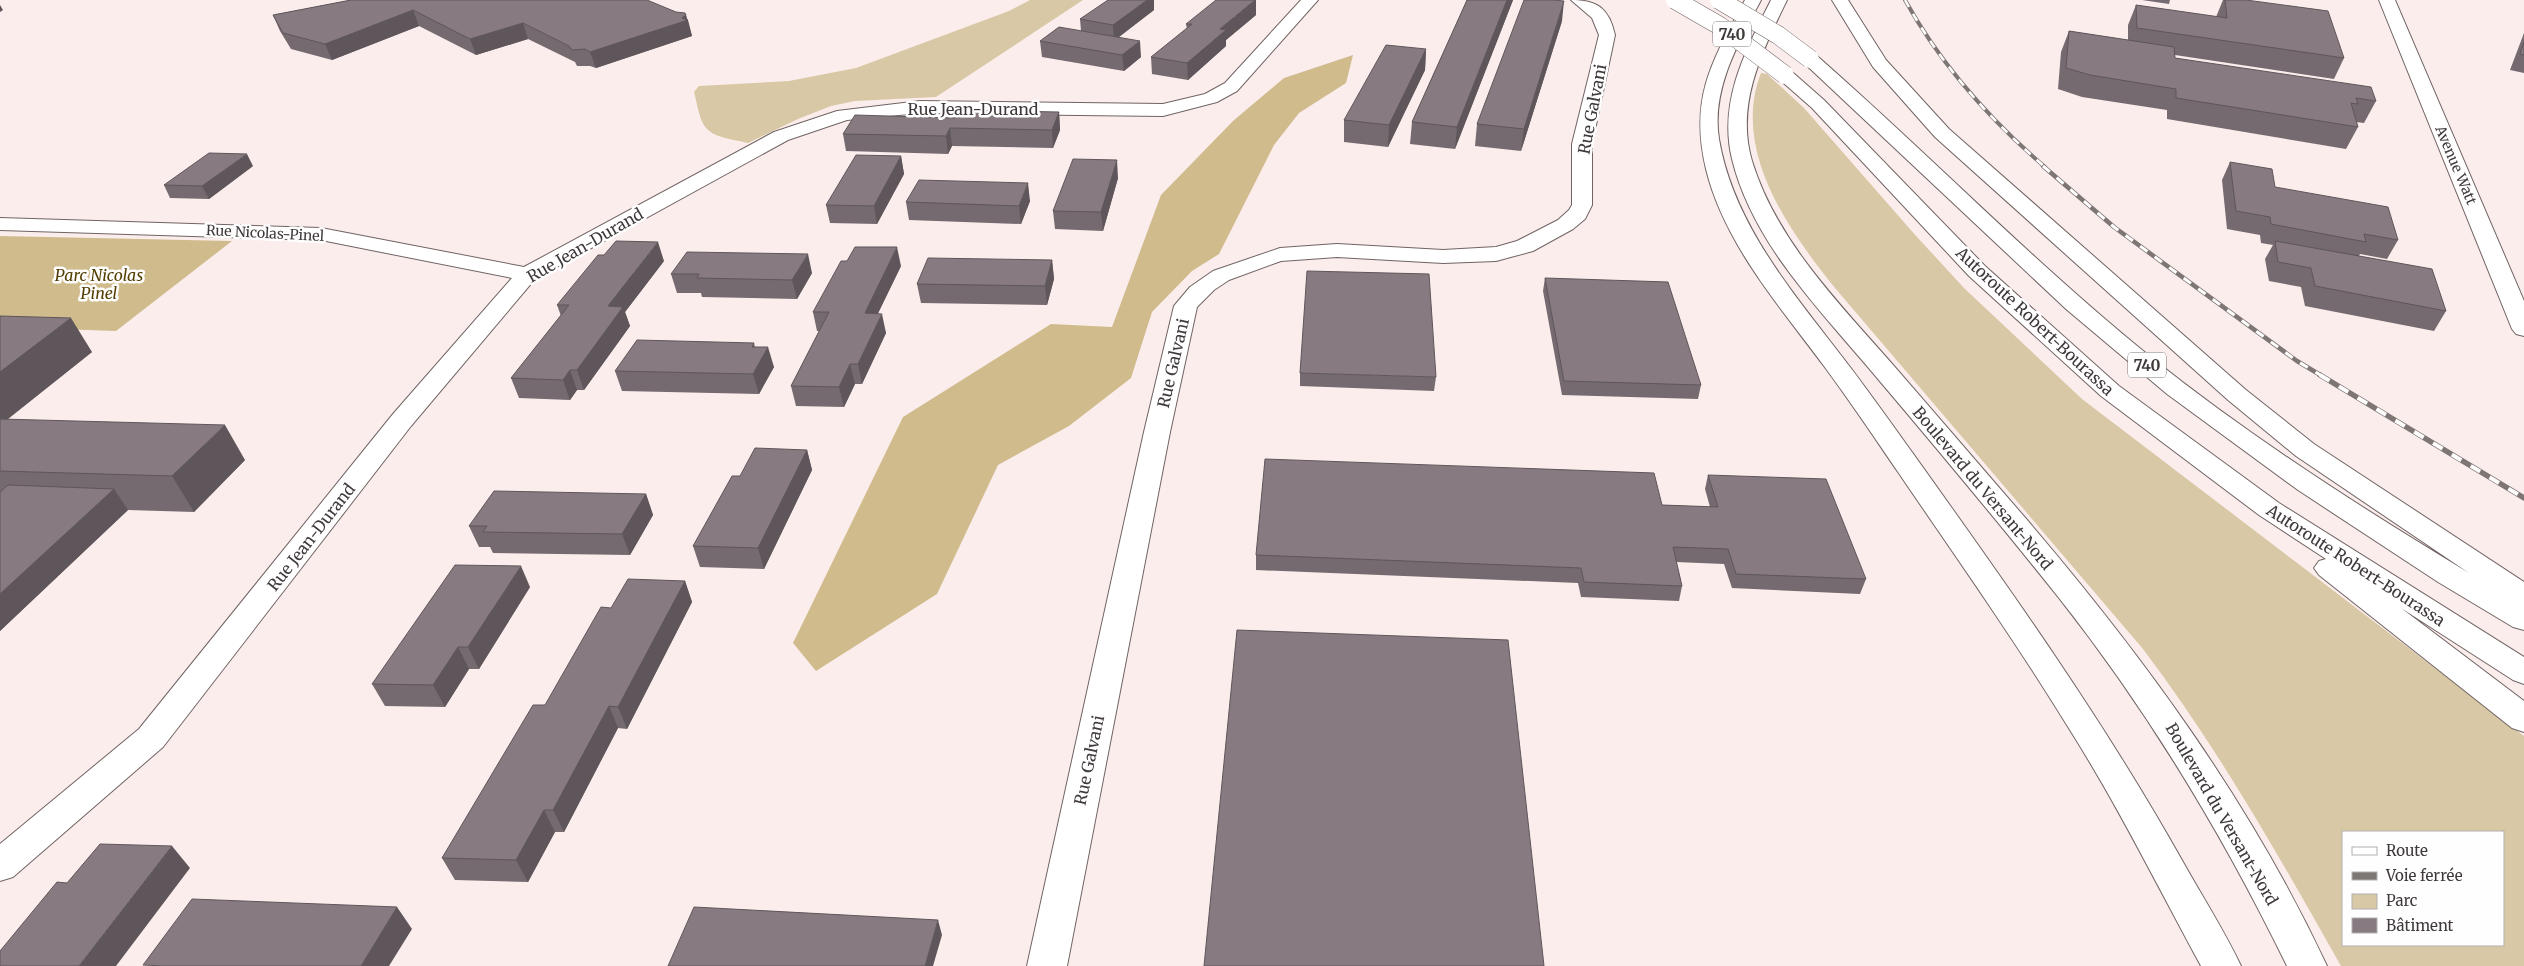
<svg xmlns="http://www.w3.org/2000/svg" width="2524" height="966" viewBox="0 0 2524 966" font-family="Merriweather,serif">
  <rect width="100%" height="100%" fill="#fbedec"/>
  <!-- green -->
  <path fill="#d8c8a5" fill-rule="evenodd" d="M1030,0H1083L936,97L855,101L831,106L798,119L748,143C737,140 715,138 707,129C699,121 697,102 694,92L699,86L789,81L856,68L1009,11Z
    M1761,73L1767,74L1804,108L1917,237L1965,289L2082,399L2524,736V966H2341C2278,855 2220,751 2143,649L1835,288C1789,231 1731,150 1761,73ZM2343,832H2503V945H2343Z"/>
  <!-- forest -->
  <path fill="#d0bb8c" d="M1353,55L1346,83L1299,113L1274,145L1219,254L1192,271L1152,312L1131,378L1069,426L998,465L937,594L816,671L793,643L903,417L1051,324L1112,327L1161,195L1233,121L1284,78Z
    M0,236L232,241L116,331L0,327Z"/>
  <g fill="none" stroke-linecap="round" stroke-linejoin="round">
    <!-- street casing -->
    <g stroke="#706463" stroke-width="2">
      <path id="street" d="M1301,0H1318L1237,91L1217,102L1163,116L920,113L847,120L788,140L535,279L411,426L163,747L13,877L0,881V844L139,729L393,414L512,278L321,240L0,230V218L321,228L524,267L774,132L837,111L920,101L1163,104L1205,94L1225,83Z
        M1571,0C1597,0 1609,8 1615,35L1592,144V205L1585,219L1573,229L1533,251L1496,261L1443,263L1337,257L1281,261L1229,280L1214,290L1197,307L1170,432L1067,966H1027L1144,432L1174,306L1190,287L1213,271L1280,248L1337,244L1443,250L1496,247L1517,241L1558,220L1569,210L1572,205V144L1599,35L1592,18Z"/>
    </g>
    <!-- secondary casing -->
    <g stroke="#706463" stroke-width="2">
      <path id="secondary" d="M1745,0H1761C1739,42 1711,89 1719,139C1733,222 1790,289 1840,354C1862,382 1883,412 1904,441C2002,578 2100,714 2183,862C2202,896 2224,930 2241,966H2201C2158,887 2118,806 2070,730C2016,642 1956,557 1898,472C1874,437 1850,401 1824,366C1780,307 1724,243 1706,169C1689,98 1712,61 1745,0Z
        M1771,0H1787C1763,50 1735,104 1752,161C1777,242 1840,304 1894,366C1939,418 1983,469 2028,521C2144,657 2251,803 2327,966H2287C2223,835 2149,712 2059,598C2000,524 1939,451 1878,379C1823,313 1753,245 1732,159C1718,101 1746,50 1771,0Z
        M2379,0H2395L2524,301V336L2516,334L2512,329Z"/>
    </g>
    <!-- highway casing -->
    <g stroke="#706463" stroke-width="2">
      <path id="highway" d="M1832,0H1848L1886,60L1949,129L2246,390L2314,444L2524,582V630L2513,627L2438,582L2298,490L2167,394L2066,309L1804,63L1801,59L1804,55H1816C1930,155 2035,264 2153,359C2252,438 2360,507 2469,573L2296,456L2228,400L1935,137L1873,67Z
        M1785,70L1791,71L1824,100L1985,266L2119,386L2279,503L2524,657V684L2513,680L2401,608L2524,701V732L2512,728L2319,575L2314,568L2319,561L2326,559L2259,515L2101,396L1969,276L1812,108L1779,79L1776,75L1779,71Z"/>
    </g>
    <!-- street -->
    <use href="#street" fill="#fff" fill-rule="evenodd"/>
    <!-- secondary -->
    <use href="#secondary" fill="#fff" fill-rule="evenodd"/>
    <!-- highway -->
    <use href="#highway" fill="#fff" fill-rule="evenodd"/>
    <!-- rail-far2 casing -->
    <g stroke="#7e7675" stroke-width="4">
      <path id="rail-far2" d="M1905,0C1941,65 1989,119 2045,167"/>
    </g>
    <!-- rail-far1 casing -->
    <g stroke="#7e7675" stroke-width="4.5">
      <path id="rail-far1" d="M2043,166L2114,227L2297,361L2322,376"/>
    </g>
    <!-- rail casing -->
    <g stroke="#7e7675" stroke-width="5.5">
      <path id="rail" d="M2320,375L2524,498"/>
    </g>
    <!-- rail-far2 -->
    <use href="#rail-far2" stroke="#fefefe" stroke-width="2.5" stroke-dasharray="8" stroke-linecap="butt"/>
    <!-- rail-far1 -->
    <use href="#rail-far1" stroke="#fefefe" stroke-width="3" stroke-dasharray="9" stroke-linecap="butt"/>
    <!-- rail -->
    <use href="#rail" stroke="#fefefe" stroke-width="4" stroke-dasharray="11" stroke-linecap="butt"/>
    <!-- highway-bridge casing -->
    <g stroke="#706463" stroke-width="19" stroke-linecap="butt">
      <path id="highway-bridge" d="M1675,0L1720,26L1785,75
        M1719,0L1778,35L1810,59"/>
    </g>
    <!-- highway-bridge -->
    <use href="#highway-bridge" stroke="#fff" stroke-width="18"/>
  </g>
  <!-- wall -->
  <path fill="#746a6f" d="M351,0L686,15L692,36L596,68L590,66H577L575,62L528,39L476,55L419,26L332,60L291,49L280,31L273,15Z
    M1467,0H1513L1455,149L1410,144L1412,122Z
    M2142,0H2170L2169,4Z
    M2223,0H2246L2344,58L2334,79L2175,55V58L2376,101L2364,123L2356,122L2358,127L2346,149L2167,119V110L2082,97L2058,89L2061,52L2069,31L2128,40V25L2136,5L2216,17Z
    M1154,10L1118,37L1141,57L1124,71L1042,57L1040,41L1081,31L1080,19Z
    M1256,15L1226,40V46L1188,80L1152,74L1151,57L1187,29L1186,24Z
    M1562,21L1521,151L1475,146L1477,124Z
    M2524,33V73L2510,70Z
    M1426,49L1425,70L1388,147L1344,142V120Z
    M1059,112L1060,130L1053,148L952,146L948,154L846,151L843,134L955,118Z
    M901,156L904,174L877,224L830,223L826,205Z
    M2230,162L2275,187L2398,240L2387,259L2360,254L2359,256L2446,311L2434,331L2305,306L2301,287L2269,281L2265,259L2273,245L2261,243L2260,235L2227,229L2222,180Z
    M253,166L209,199L170,198L164,185Z
    M1118,178L1103,231L1055,229L1053,211Z
    M1030,201L1021,224L909,220L906,202Z
    M1052,260L1054,279L1047,305L921,303L917,284Z
    M664,261L625,312L630,326L584,390H577L570,400L519,398L511,378L561,316L557,305Z
    M901,266L878,313L886,333L862,384H855L844,407L796,406L791,386L819,331H817L813,312Z
    M812,273L797,299L702,297L701,293H677L671,274Z
    M1545,278L1701,385L1698,399L1562,395L1543,291Z
    M0,316L92,352L8,419L245,460L194,512L128,510L0,631Z
    M754,343L755,347L774,367L759,394L622,391L615,371Z
    M1300,373L1436,377L1434,391L1300,386Z
    M807,450L812,470L764,569L700,567L693,546L740,476Z
    M1708,475L1866,579L1860,594L1732,588L1724,564L1676,562L1682,586L1679,601L1581,597L1578,583L1256,570V555L1662,505L1710,507L1705,489Z
    M646,494L653,515L630,555L493,553L490,547H479L469,526Z
    M685,581L692,602L627,729L618,728L564,832H555L528,882L455,880L442,858L611,608Z
    M530,587L479,669H469L445,707L385,706L372,684Z"/>
  <!-- shaded-wall -->
  <path fill="#5e565a" d="M1147,0H1154V10L1114,41L1113,25Z
    M1255,0H1256V15L1226,40V46L1188,80L1187,63L1220,29Z
    M1507,0H1513L1455,149L1457,127Z
    M1564,1L1562,21L1521,151L1524,129Z
    M0,5L3,10L0,12Z
    M413,10L419,26L332,60L325,44Z
    M686,15L687,20H688L692,36L596,68L590,52L682,18Z
    M523,23L528,39L476,55L470,39Z
    M1140,41L1141,57L1124,71L1122,55Z
    M1426,49L1425,70L1388,147L1389,125Z
    M1059,112L1060,130L1053,148L1052,130Z
    M950,128L952,146L948,154L946,136Z
    M247,154L253,166L209,199L202,186Z
    M901,156L904,174L877,224L874,206Z
    M1117,160L1118,178L1103,231L1101,212Z
    M1028,183L1030,201L1021,224L1019,206Z
    M658,242L664,261L625,312L630,326L584,390L577,370L608,306Z
    M897,247L901,266L869,332L865,313Z
    M808,254L812,273L797,299L792,280Z
    M1052,260L1054,279L1047,305L1045,286Z
    M882,314L886,333L862,384L858,364Z
    M71,318L92,352L0,425V372Z
    M768,347L774,367L759,394L753,374Z
    M850,364L855,384L844,407L839,387Z
    M570,370L577,390L570,400L563,380Z
    M225,425L245,460L194,512L172,476Z
    M807,450L812,470L764,569L758,548Z
    M114,489L128,510L0,631V594Z
    M646,494L653,515L630,555L622,534Z
    M521,566L530,587L479,669L468,647Z
    M685,581L692,602L627,729L618,707Z
    M458,647L469,669L445,707L433,685Z
    M609,706L618,728L564,832L553,810Z
    M544,810L555,832L528,882L516,860Z
    M172,846L190,868L116,966H79Z
    M397,907L412,929L389,966H361Z
    M938,920L942,935L933,966H925Z"/>
  <!-- building -->
  <path fill="#877b81" stroke="#5e565a" d="M351,0H647L676,12L685,13L686,15L682,18L688,20L590,52L585,49L572,50L569,46L523,23L470,39L413,10L325,44L283,33L273,15Z
    M1108,0H1147L1113,25L1080,19Z
    M1216,0H1255L1220,29L1226,30L1187,63L1151,57L1192,24H1186Z
    M1467,0H1507L1457,127L1412,122Z
    M1524,0H1553L1564,1L1524,129L1477,124Z
    M2225,0H2246L2328,11L2344,58L2137,28L2136,5L2227,18Z
    M1059,27L1140,41L1122,55L1040,41Z
    M2069,31L2174,47L2175,58L2371,87L2376,101L2356,98L2358,104L2351,103L2358,127L2176,98V89L2090,75L2066,68Z
    M2524,42V55L2520,54Z
    M1386,45L1426,49L1389,125L1344,120Z
    M959,110L1059,112L1052,130L950,128L946,136L843,134L855,115L955,118Z
    M209,153L247,154L202,186L164,185Z
    M856,155L901,156L874,206L826,205Z
    M1073,159L1117,160L1101,212L1053,211Z
    M2230,162L2272,169L2275,187L2388,207L2398,240L2364,234L2366,242L2271,224L2270,217L2236,211Z
    M919,180L1028,183L1019,206L906,202Z
    M616,241L658,242L608,306L623,307L577,370H570L563,380L511,378L569,305H557L598,255H604Z
    M2275,241L2432,269L2446,311L2315,286L2311,268L2278,262Z
    M855,247H897L865,313L882,314L858,364H850L839,387L791,386L829,312H813L841,261H847Z
    M687,252L808,254L792,280L697,278L699,274H671Z
    M928,258L1052,260L1045,286L917,284Z
    M1307,271L1429,274L1436,377L1300,373Z
    M1545,278L1668,282L1701,385L1564,381Z
    M0,316L71,318L0,372Z
    M637,340L754,343L752,347H768L753,374L615,371Z
    M0,419L225,425L172,476L0,471Z
    M755,448L807,450L758,548L693,546L732,476H740Z
    M1265,459L1654,473L1662,505L1718,507L1708,475L1826,479L1866,579L1736,574L1728,549L1673,547L1682,586L1584,582L1581,568L1256,555Z
    M8,485L114,489L0,594V492Z
    M494,491L646,494L622,534L483,532L487,526H469Z
    M455,565L521,566L468,647H458L433,685L372,684Z
    M628,579L685,581L618,707L609,706L553,810H544L516,860L442,858L533,705H545L601,607L611,608Z
    M1237,630L1508,640L1544,966H1204Z
    M100,844L172,846L79,966H0V951L57,882L67,883Z
    M192,899L397,907L361,966H164L143,965Z
    M694,907L938,920L925,966H668Z"/>
  <g text-anchor="middle" dominant-baseline="central" stroke-width="5" stroke-linejoin="round" paint-order="stroke">
    <!-- far-street labels -->
    <g font-size="14" fill="#3f3939" stroke="#fefefe">
      <text transform="translate(2456 165) rotate(67)">Avenue Watt</text>
      <text transform="translate(265 233) rotate(3)">Rue Nicolas-Pinel</text>
    </g>
    <!-- shield labels -->
    <g fill="#fefefe" stroke="#787474" stroke-width="1">
      <rect x="1713" y="21.5" width="38" height="25" rx="4"/>
      <rect x="2128" y="352.5" width="38" height="25" rx="4"/>
    </g>
    <g font-size="15" font-weight="bold" fill="#3f3939">
      <text x="1732" y="34">740</text>
      <text x="2147" y="365">740</text>
    </g>
    <!-- street labels -->
    <g font-size="16" fill="#3f3939" stroke="#fefefe">
      <text x="973" y="109">Rue Jean-Durand</text>
      <text transform="translate(1592 109) rotate(-79)">Rue Galvani</text>
      <text transform="translate(585 245) rotate(-30)">Rue Jean-Durand</text>
      <text transform="translate(2035 321) rotate(43)">Autoroute Robert-Bourassa</text>
      <text transform="translate(1173 363) rotate(-77)">Rue Galvani</text>
      <text transform="translate(1983 488) rotate(50)">Boulevard du Versant-Nord</text>
      <text transform="translate(311 537) rotate(-52)">Rue Jean-Durand</text>
      <text transform="translate(2356 565) rotate(33)">Autoroute Robert-Bourassa</text>
      <text transform="translate(1089 760) rotate(-78)">Rue Galvani</text>
      <text transform="translate(2222 814) rotate(60)">Boulevard du Versant-Nord</text>
    </g>
    <!-- park labels -->
    <g font-size="16" font-style="italic" fill="#533d00" stroke="#fefefe">
      <text x="99" y="275">Parc Nicolas<tspan x="99" dy="18">Pinel</tspan></text>
    </g>
  </g>
  <!-- legend -->
  <rect x="2342" y="831" width="162" height="115" fill="#fefefe" stroke="#b2afaf"/>
  <rect x="2352" y="847" width="25" height="8" fill="#ffffff" stroke="#b2afaf"/>
  <text x="2386" y="856" font-size="15" fill="#3f3939">Route</text>
  <rect x="2352" y="872" width="25" height="8" fill="#7e7675" stroke="#b2afaf"/>
  <text x="2386" y="881" font-size="15" fill="#3f3939">Voie ferrée</text>
  <rect x="2352" y="894" width="25" height="15" fill="#d8c8a5" stroke="#b2afaf"/>
  <text x="2386" y="906" font-size="15" fill="#3f3939">Parc</text>
  <rect x="2352" y="918" width="25" height="15" fill="#877b81" stroke="#b2afaf"/>
  <text x="2386" y="931" font-size="15" fill="#3f3939">Bâtiment</text>
</svg>
